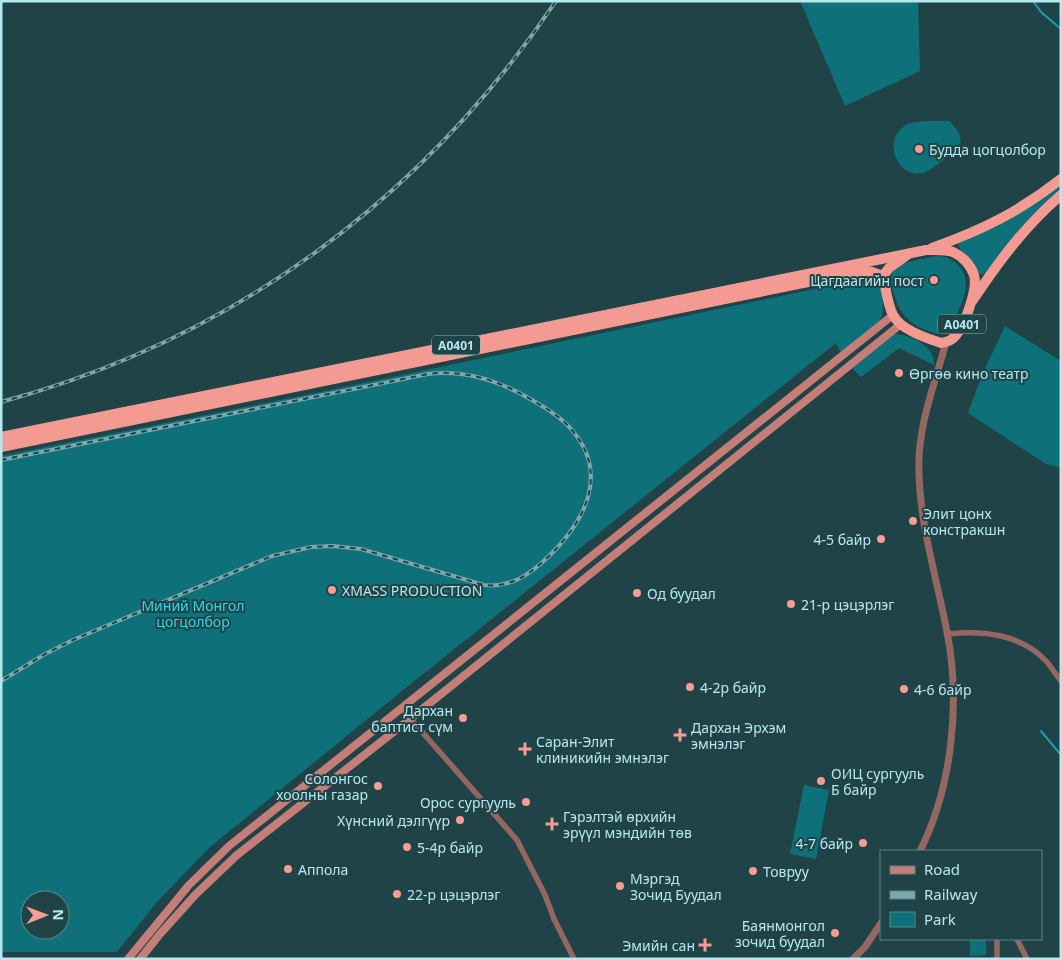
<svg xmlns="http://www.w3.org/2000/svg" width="1062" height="960" viewBox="0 0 1062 960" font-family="'Noto Sans',sans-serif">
  <rect width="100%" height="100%" fill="#1f4347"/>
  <!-- green -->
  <path fill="#0e7079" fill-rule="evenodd" d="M800,1H918L920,71L845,106Z
    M950,121L959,133L961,142C956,150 949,155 942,161C937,164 931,170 926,172C898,183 879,137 908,124C917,120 940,121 950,121Z
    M1061,185V189C1031,213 1009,241 987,271L983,275L978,273L974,263L959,248L958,243Z
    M937,256C945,256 952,259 958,265C976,283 959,310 949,329L938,334C909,326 899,315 892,287C891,280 890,273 895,268C902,262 928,258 937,256Z
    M868,273L879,280C881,292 887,311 879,321L841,353L836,343L407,687L210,847L157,902L117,952H1V456L320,392L858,280L857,275ZM30,900H60V930H30Z
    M1005,326L1061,361V468L1046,464L968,413L982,375Z
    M895,334C911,335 936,347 934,365L899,348L861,377L852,368Z
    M804,785L829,790L816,859L790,854Z
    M970,939H986V955L970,956Z"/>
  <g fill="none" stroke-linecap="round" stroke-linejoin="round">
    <!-- stream -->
    <path stroke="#199fac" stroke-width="2" d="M1033,1L1041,12L1061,29
      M1041,731L1061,755"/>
    <!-- minor -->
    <path stroke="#946763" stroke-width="5.5" d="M948,634C982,630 1022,634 1047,662C1052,668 1056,675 1061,681
      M402,709L517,840L545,895L554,919L574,959
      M997,939V959
      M1017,939L1027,959"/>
    <!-- tertiary -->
    <path stroke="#946763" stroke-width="7" d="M920,851C952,787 961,702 947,632C937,579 920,526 919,472C917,427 935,384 946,342
      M853,959L865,947L881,923"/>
    <!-- secondary -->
    <path stroke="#c47d77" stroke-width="8" d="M128,959L189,885L229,846L893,315
      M140,959L160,934L196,894L237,855L410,719L901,324"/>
    <!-- trunk -->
    <path stroke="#f39a92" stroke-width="10" d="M932,248C982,230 1019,212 1061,179
      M973,300C999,261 1025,226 1061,195
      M1,437L926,250C935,250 945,249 953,252C962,256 971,265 974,275C978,289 964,330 952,339C949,342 944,342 941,343C926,338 901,330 893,315C887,303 886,288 883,276L889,268L910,253
      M1,447L862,271L872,272L883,276"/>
    <!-- rail casing -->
    <g stroke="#7ba8ad" stroke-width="4">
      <path id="rail" d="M1,402C232,340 423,199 556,1
        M1,460L428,374C465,369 500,381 532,400C546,408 561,417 571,429C611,474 584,523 547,558C529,575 510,588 484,585L361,549L333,546L311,547L272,556L73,640L45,654L1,681"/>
    </g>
    <!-- rail -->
    <use href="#rail" stroke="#1f4347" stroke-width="2" stroke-dasharray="5.5" stroke-linecap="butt"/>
  </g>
  <!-- markers -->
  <g fill="#f59c94" stroke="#1f4347" stroke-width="2">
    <circle cx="919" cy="149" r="5"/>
    <circle cx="934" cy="280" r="5"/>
    <circle cx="899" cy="373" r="5"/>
    <circle cx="913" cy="521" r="5"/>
    <circle cx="881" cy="539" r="5"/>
    <circle cx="332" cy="590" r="5"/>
    <circle cx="637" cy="593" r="5"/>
    <circle cx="791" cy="604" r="5"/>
    <circle cx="690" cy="687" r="5"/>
    <circle cx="904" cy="689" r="5"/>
    <circle cx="463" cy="718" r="5"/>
    <path d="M677.5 727.5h5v5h5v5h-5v5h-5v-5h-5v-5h5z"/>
    <path d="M522.5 741.5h5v5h5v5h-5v5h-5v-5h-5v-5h5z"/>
    <circle cx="821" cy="781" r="5"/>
    <circle cx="378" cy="786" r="5"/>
    <circle cx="526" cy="802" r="5"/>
    <circle cx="460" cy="820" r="5"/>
    <path d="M549.5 816.5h5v5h5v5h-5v5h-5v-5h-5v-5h5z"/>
    <circle cx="863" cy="843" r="5"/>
    <circle cx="407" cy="847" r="5"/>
    <circle cx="288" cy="869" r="5"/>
    <circle cx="753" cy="871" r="5"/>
    <circle cx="620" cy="886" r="5"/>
    <circle cx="397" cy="894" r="5"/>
    <circle cx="835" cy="933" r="5"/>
    <path d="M702.5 937.5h5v5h5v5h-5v5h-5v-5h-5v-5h5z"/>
  </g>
  <g text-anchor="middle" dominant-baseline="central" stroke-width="4" stroke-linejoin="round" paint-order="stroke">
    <!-- shield labels -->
    <g fill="#1f4347" stroke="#89b7bd" stroke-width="1">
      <rect x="938" y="314.5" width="48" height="19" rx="4"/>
      <rect x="432" y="335.5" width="48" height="19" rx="4"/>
    </g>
    <g font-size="12" font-weight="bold" fill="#b6e9ef">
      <text x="962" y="324">A0401</text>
      <text x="456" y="345">A0401</text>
    </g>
    <!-- poi labels -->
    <g font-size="14" fill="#b6e9ef" stroke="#1f4347" text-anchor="start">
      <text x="929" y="149">Будда цогцолбор</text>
      <text x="924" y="280" text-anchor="end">Цагдаагийн пост</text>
      <text x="909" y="373">Өргөө кино театр</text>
      <text x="923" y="513">Элит цонх<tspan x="923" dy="16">констракшн</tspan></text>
      <text x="871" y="539" text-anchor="end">4-5 байр</text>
      <text x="342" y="590">XMASS PRODUCTION</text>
      <text x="647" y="593">Од буудал</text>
      <text x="801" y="604">21-р цэцэрлэг</text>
      <text x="700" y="687">4-2р байр</text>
      <text x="914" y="689">4-6 байр</text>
      <text x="453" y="710" text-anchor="end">Дархан<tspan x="453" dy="16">баптист сүм</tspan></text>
      <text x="691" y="727">Дархан Эрхэм<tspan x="691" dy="16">эмнэлэг</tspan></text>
      <text x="536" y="741">Саран-Элит<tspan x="536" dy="16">клиникийн эмнэлэг</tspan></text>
      <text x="831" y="773">ОИЦ сургууль<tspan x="831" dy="16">Б байр</tspan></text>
      <text x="368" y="778" text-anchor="end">Солонгос<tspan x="368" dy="16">хоолны газар</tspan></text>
      <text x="516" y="802" text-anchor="end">Орос сургууль</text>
      <text x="563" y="816">Гэрэлтэй өрхийн<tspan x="563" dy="16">эрүүл мэндийн төв</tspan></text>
      <text x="450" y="820" text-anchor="end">Хүнсний дэлгүүр</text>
      <text x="853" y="843" text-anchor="end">4-7 байр</text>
      <text x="417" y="847">5-4р байр</text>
      <text x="298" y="869">Аппола</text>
      <text x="763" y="871">Товруу</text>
      <text x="630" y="878">Мэргэд<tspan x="630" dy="16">Зочид Буудал</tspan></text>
      <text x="407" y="894">22-р цэцэрлэг</text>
      <text x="825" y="925" text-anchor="end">Баянмонгол<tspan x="825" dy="16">зочид буудал</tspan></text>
      <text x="695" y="945" text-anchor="end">Эмийн сан</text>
    </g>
    <!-- park labels -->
    <g font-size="14" fill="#31d8e9" stroke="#1f4347">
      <text x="193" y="605">Миний Монгол<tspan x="193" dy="16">цогцолбор</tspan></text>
    </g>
  </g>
  <!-- border -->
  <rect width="1062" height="960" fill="none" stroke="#b6e9ef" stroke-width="5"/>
  <!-- legend -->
  <rect x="880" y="850" width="162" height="90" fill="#1f4347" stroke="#5b858a"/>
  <rect x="890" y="866" width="25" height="8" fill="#c47d77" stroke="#5b858a"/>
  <text x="924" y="875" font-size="15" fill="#b6e9ef">Road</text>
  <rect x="890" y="891" width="25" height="8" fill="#7ba8ad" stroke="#5b858a"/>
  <text x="924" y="900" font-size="15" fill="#b6e9ef">Railway</text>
  <rect x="890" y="912" width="25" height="15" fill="#0e7079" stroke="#5b858a"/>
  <text x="924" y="925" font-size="15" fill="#b6e9ef">Park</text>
  <!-- north arrow -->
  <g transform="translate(45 915) rotate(89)"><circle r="24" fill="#1f4347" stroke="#5b858a"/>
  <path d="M0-4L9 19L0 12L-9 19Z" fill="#f59c94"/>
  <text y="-8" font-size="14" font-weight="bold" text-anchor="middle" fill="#b6e9ef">N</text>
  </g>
</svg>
